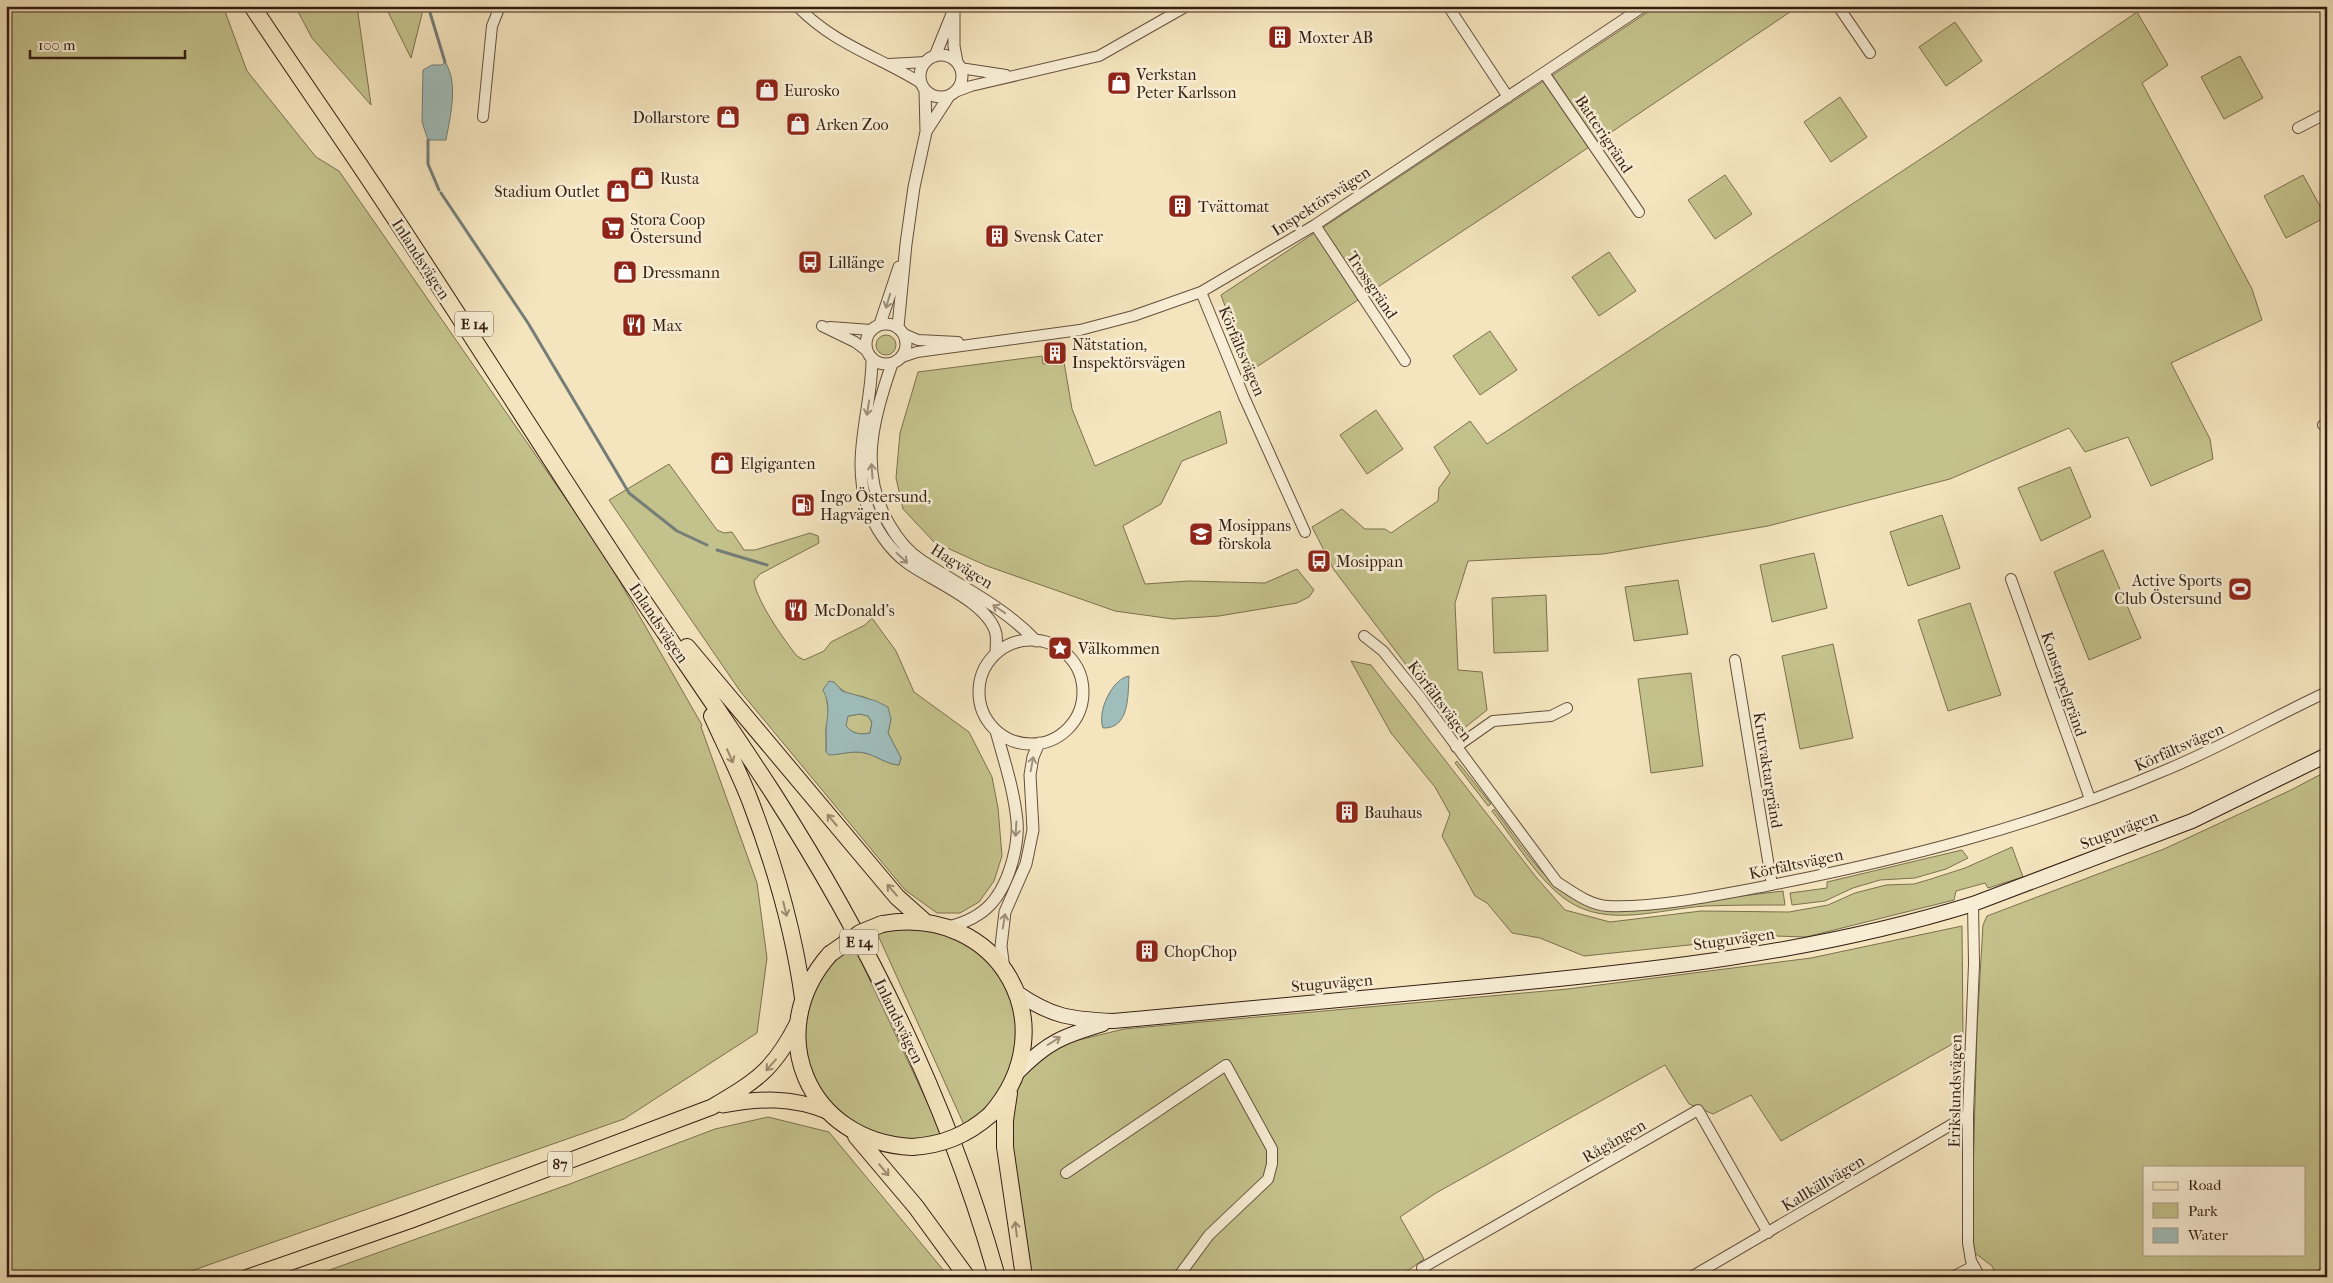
<svg xmlns="http://www.w3.org/2000/svg" width="2333" height="1283" viewBox="0 0 2333 1283" font-family="'IM FELL French Canon',serif">
  <rect width="100%" height="100%" fill="#f5e5be"/>
  <filter id="stains"><feTurbulence type="fractalNoise" baseFrequency=".004" numOctaves="4"/><feColorMatrix values="0 0 0 0 .2 0 0 0 0 .09 0 0 0 0 .02 0 0 0 .5 -.17"/></filter>
  <radialGradient id="worn" r=".72"><stop offset=".6" stop-color="#630" stop-opacity="0"/><stop offset="1" stop-color="#630" stop-opacity=".3"/></radialGradient>
  <!-- green -->
  <path fill="#c4c28c" stroke="#7c704f" fill-rule="evenodd" d="M6,6H223L247,71L316,157L339,171L591,535H593L702,725L701,727L757,883L767,958L757,1033L624,1119L174,1277H6Z
    M295,6H357L371,105L312,38Z
    M385,6H424L411,58Z
    M1657,6H1799L1543,178L1249,372L1221,295Z
    M2137,12L2168,65L2142,83L2252,289L2262,320L2171,363L2210,439L2213,459L2151,486L2128,437L2085,452L2069,428L1950,479L1768,526L1603,554L1468,561L1455,603L1458,670L1482,672L1487,710L1458,733L1334,570L1312,527L1342,509L1365,529H1385L1391,533L1438,501L1439,488L1450,473L1434,447L1470,421L1487,444L1948,141Z
    M1955,22L1982,61L1946,86L1919,47Z
    M2240,56L2263,98L2224,119L2201,77Z
    M1840,97L1867,137L1831,162L1804,122Z
    M1725,175L1752,214L1715,239L1688,200Z
    M2303,175L2326,217L2286,238L2264,196Z
    M1609,252L1636,291L1599,316L1572,277Z
    M1490,331L1517,370L1480,395L1453,356Z
    M876 345a10 10 0 1 1 20 0a10 10 0 1 1-20 0Z
    M1042,356L1043,364L1064,362L1072,409L1095,466L1220,411L1227,443L1182,461L1161,504L1123,526L1145,584L1189,581L1265,583L1297,569L1314,590L1309,597L1297,603L1219,616L1173,619L1115,611L987,566L934,542L903,509L896,478L900,433L918,372Z
    M1376,410L1403,449L1367,474L1340,435Z
    M669,464L717,530L724,533L732,532L744,550H755L810,533L818,536L819,543L760,574L754,581C756,600 784,640 797,656L804,660L824,651L831,642L865,625L872,618L896,651L914,692L969,732L992,777L998,808L1002,856L994,881L979,902L960,913H937L905,890L740,691L609,500ZM829,682H834C850,701 856,691 870,700C878,705 884,713 891,719L888,733L901,758L899,765C886,764 877,756 865,753C852,750 841,755 829,754L826,751V727L829,717L826,694Z
    M2070,467L2091,517L2041,541L2018,488Z
    M1942,515L1960,568L1908,586L1890,532Z
    M2103,550L2141,638L2089,660L2054,572Z
    M1814,553L1827,608L1772,622L1760,565Z
    M1678,580L1688,634L1634,641L1625,587Z
    M1546,595L1548,651L1494,653L1492,598Z
    M1970,603L2001,695L1948,711L1918,620Z
    M1833,644L1853,738L1800,749L1782,656Z
    M1351,661L1371,665L1536,877L1565,910L1610,922L1701,911L1789,912L1828,905L1855,893L1886,885L1914,884L1931,879L1965,868L2012,847L2023,877L1988,888L1985,883L1956,891L1954,900L1806,937L1775,936L1584,956L1540,938L1512,933L1487,903L1475,896L1442,836L1450,814L1435,787L1391,733Z
    M1691,673L1703,766L1651,773L1638,679Z
    M860,714L868,716L872,723L870,733C860,735 853,734 845,726L848,716Z
    M1457,761L1491,804L1488,806L1455,763Z
    M2327,771V1264L2307,1277H1997L1992,1266L1971,1250L1977,1027L1983,925L1987,916L2164,849L2291,790ZM2144,1167H2304V1254H2144Z
    M1494,809C1527,852 1558,910 1618,911L1783,891L1785,905C1759,905 1732,905 1705,906C1660,909 1608,928 1568,901C1538,881 1514,839 1492,811Z
    M1962,850L1968,858L1946,869L1915,878L1880,880L1853,888L1825,901L1792,905L1790,893L1827,888V882Z
    M1962,926L1963,1038L1781,1141L1751,1095L1713,1114L1689,1104L1665,1065L1436,1193L1400,1217L1424,1259L1399,1277H1031L1009,1122L1020,1081L1028,1067L1058,1045L1124,1029L1568,989L1811,958Z
    M910,927L958,937L996,968L1017,1014L1015,1063L991,1106L965,1127L877,933Z
    M853,944L943,1136L911,1141L879,1136L838,1112L818,1086L806,1056L805,1024L812,993L829,965Z
    M768,1117L829,1132L949,1277H310L567,1185L715,1129Z"/>
  <!-- water -->
  <path fill="#9fbdba" stroke="#747d77" fill-rule="evenodd" d="M445,62C459,83 450,117 446,140H428L422,122L423,70L432,65H442Z
    M1129,676C1128,697 1129,729 1103,728C1097,711 1112,679 1129,676Z
    M829,681L834,682L842,691L876,701L888,707L891,719L888,733L901,758L899,765C886,764 877,756 865,753C852,750 841,755 829,755L826,752C827,745 826,738 826,731C827,716 831,705 823,690ZM860,714L868,716L872,722L870,733C860,735 853,734 846,726L848,716Z"/>
  <g fill="none" stroke-linecap="round" stroke-linejoin="round">
    <!-- stream -->
    <path stroke="#747d77" stroke-width="3" d="M428,6L445,62
      M428,140V164L439,190
      M441,193L528,323L629,493L677,531L707,545
      M717,550L767,565"/>
    <!-- minor casing -->
    <g stroke="#644f3d" stroke-width="12">
      <path id="minor" d="M797,6C835,45 878,56 921,83
        M1448,6L1508,97
        M1838,6L1870,53
        M889,64L926,62
        M960,68L1006,75
        M1544,73L1639,212
        M955,92L971,86L1099,56L1187,6
        M483,117L492,26L500,6
        M2298,128L2327,113
        M1315,225L1405,361
        M1201,292L1244,397L1305,532
        M822,326L855,342L867,351
        M830,327L871,330
        M904,334L918,340L958,342
        M902,357L917,352L1080,330L1133,316L1201,292L1315,225L1644,6
        M2323,425L2327,423
        M2011,579L2090,799
        M1364,636L1383,651L1420,697L1557,882C1573,892 1589,905 1608,906C1655,908 1719,895 1766,886C1900,860 2035,826 2161,772C2218,749 2271,718 2327,692
        M1735,660L1772,885
        M1456,747L1493,721L1551,716L1567,708
        M1973,904L1974,964L1968,1115V1243L1971,1261L1980,1277
        M1066,1173L1226,1065L1272,1149V1164L1268,1179L1209,1235L1178,1277
        M1428,1277L1422,1268L1698,1110L1768,1233
        M1691,1277L1968,1115
        M1952,1277L1974,1266
        M2319,1277L2327,1271"/>
    </g>
    <!-- tertiary casing -->
    <g stroke="#644f3d" stroke-width="13">
      <path id="tertiary" d="M954,6V46L957,62
        M920 76a21 21 0 1 1 42 0a21 21 0 1 1-42 0Z
        M935,56L952,14
        M927,130L949,96
        M866 344a20 20 0 1 1 40 0a20 20 0 1 1-40 0Z
        M880,324L899,267
        M898,327L906,244L914,187L926,132L925,90
        M872,359C872,407 852,455 866,502C873,526 889,550 909,564C933,581 989,603 996,634C997,640 996,647 996,653
        M892,364C873,418 858,472 889,524C897,538 908,552 922,561C961,587 1003,606 1036,641
        M979 692a52 52 0 1 1 104 0a52 52 0 1 1-104 0Z
        M948,927C986,918 1003,897 1013,859C1016,847 1018,833 1017,821C1014,790 1004,760 996,731
        M1004,969L1001,946L1005,912L1026,864L1033,830L1030,775L1033,757L1039,743"/>
    </g>
    <!-- secondary casing -->
    <g stroke="#341d12" stroke-width="16">
      <path id="secondary" d="M1016,992C1052,1017 1070,1019 1113,1021C1235,1010 1357,998 1478,987C1645,971 1812,954 1973,904L2192,821L2327,755
        M1017,1073C1047,1042 1063,1036 1103,1024"/>
    </g>
    <!-- primary casing -->
    <g stroke="#341d12" stroke-width="17">
      <path id="primary" d="M723,1105C760,1098 791,1097 827,1111
        M248,1277L409,1221L712,1107C756,1081 773,1071 797,1024"/>
    </g>
    <!-- trunk casing -->
    <g stroke="#341d12" stroke-width="18">
      <path id="trunk" d="M252,6C293,68 336,129 377,191C466,325 551,462 640,596C685,662 730,727 773,793C869,943 949,1105 997,1277
        M687,647L897,897L924,921
        M712,716C725,745 740,774 751,803C775,866 794,932 803,998
        M882,924C999,903 1069,1026 990,1115
        M830,954C761,1032 808,1142 912,1147
        M1009,1093L1005,1120V1147L1024,1277
        M856,1136L916,1207L967,1277"/>
    </g>
    <!-- minor -->
    <use href="#minor" stroke="#f8eed5" stroke-width="10"/>
    <!-- tertiary -->
    <use href="#tertiary" stroke="#f8eed5" stroke-width="11"/>
    <!-- secondary -->
    <use href="#secondary" stroke="#f8eed5" stroke-width="14"/>
    <!-- primary -->
    <use href="#primary" stroke="#f5e5be" stroke-width="15"/>
    <!-- trunk -->
    <use href="#trunk" stroke="#f5e5be" stroke-width="16"/>
    <!-- trunk-bridge casing -->
    <g stroke="#341d12" stroke-width="18" stroke-linecap="butt">
      <path id="trunk-bridge" d="M830,954L860,933L882,924
        M912,1147C943,1145 967,1135 990,1115"/>
    </g>
    <!-- trunk-bridge -->
    <use href="#trunk-bridge" stroke="#f5e5be" stroke-width="16"/>
  </g>
  <!-- one-way arrows -->
  <defs><path id="oneway-shaft" d="M-6 0H5M1.5-3L5.5 0L1.5 3" fill="none" stroke-width="1.6" stroke-linecap="round" stroke-linejoin="round" transform="scale(1.25)"/></defs>
  <g stroke="#a0907d">
    <use href="#oneway-shaft" transform="translate(888 301) rotate(107)"/>
    <use href="#oneway-shaft" transform="translate(868 408) rotate(99)"/>
    <use href="#oneway-shaft" transform="translate(872 471) rotate(-94)"/>
    <use href="#oneway-shaft" transform="translate(902 558) rotate(43)"/>
    <use href="#oneway-shaft" transform="translate(999 609) rotate(-146)"/>
    <use href="#oneway-shaft" transform="translate(1032 764) rotate(-79)"/>
    <use href="#oneway-shaft" transform="translate(1016 829) rotate(93)"/>
    <use href="#oneway-shaft" transform="translate(1004 921) rotate(-81)"/>
    <use href="#oneway-shaft" transform="translate(1054 1041) rotate(-32)"/>
  </g>
  <g stroke="#9e8b71">
    <use href="#oneway-shaft" transform="translate(730 756) rotate(66)"/>
    <use href="#oneway-shaft" transform="translate(832 820) rotate(-130)"/>
    <use href="#oneway-shaft" transform="translate(892 890) rotate(-131)"/>
    <use href="#oneway-shaft" transform="translate(785 909) rotate(76)"/>
    <use href="#oneway-shaft" transform="translate(771 1065) rotate(131)"/>
    <use href="#oneway-shaft" transform="translate(884 1170) rotate(50)"/>
    <use href="#oneway-shaft" transform="translate(1016 1229) rotate(-97)"/>
  </g>
  <!-- icons -->
  <defs>
    <g id="building-square" transform="scale(1.25)"><rect x="-9" y="-9" width="18" height="18" rx="4" fill="#8f2418" stroke="#f8eed5"/><path d="M-4-6H4V6H1V3H-1V6H-4ZM-2.5-4.3h1.7v1.8h-1.7ZM.8-4.3h1.7v1.8H.8ZM-2.5-1h1.7V.8h-1.7ZM.8-1h1.7V.8H.8Z" fill="#fff"/></g>
    <g id="shop-square" transform="scale(1.25)"><rect x="-9" y="-9" width="18" height="18" rx="4" fill="#8f2418" stroke="#f8eed5"/><path d="M-5-2.5h2.3a2.7 3.5 0 0 1 5.4 0H5L5.5 6h-11ZM-1.5-2.5h3a1.5 2.3 0 0 0-3 0Z" fill="#fff"/></g>
    <g id="supermarket-square" transform="scale(1.25)"><rect x="-9" y="-9" width="18" height="18" rx="4" fill="#8f2418" stroke="#f8eed5"/><path d="M-6-5.5h2.5l.6 2H6L4.5 2H-2.5L-4.4-4H-6ZM-1.5 3.2a1.3 1.3 0 1 0 .1 0ZM3 3.2a1.3 1.3 0 1 0 .1 0Z" fill="#fff"/></g>
    <g id="bus-square" transform="scale(1.25)"><rect x="-9" y="-9" width="18" height="18" rx="4" fill="#8f2418" stroke="#f8eed5"/><path d="M-5-6H5V4H4V6H2V4H-2V6H-4V4H-5ZM-3.5-4V0h7V-4ZM-3.5 1.2v1.5H-2V1.2ZM2 1.2v1.5H3.5V1.2Z" fill="#fff"/></g>
    <g id="restaurant-square" transform="scale(1.25)"><rect x="-9" y="-9" width="18" height="18" rx="4" fill="#8f2418" stroke="#f8eed5"/><path d="M-5-6h1v4h1v-4h1v4h1v-4h1v5L-1.5 .5V6h-2V.5L-5-1ZM5-6V6H3V1.5H1.5Q1.5-4 5-6Z" fill="#fff"/></g>
    <g id="fuel-square" transform="scale(1.25)"><rect x="-9" y="-9" width="18" height="18" rx="4" fill="#8f2418" stroke="#f8eed5"/><path d="M-5.5-6h7V0h2V4h1.3V-2.5L3-4.5l.8-.8L6-3V5H2.5V1h-1V6h-7ZM-4.2-4.7v3.2H.2V-4.7Z" fill="#fff"/></g>
    <g id="school-square" transform="scale(1.25)"><rect x="-9" y="-9" width="18" height="18" rx="4" fill="#8f2418" stroke="#f8eed5"/><path d="M0-5L7-2L0 1L-7-2ZM-4 1L0 2.5L4 1V4Q0 6-4 4Z" fill="#fff"/></g>
    <g id="stadium-square" transform="scale(1.25)"><rect x="-9" y="-9" width="18" height="18" rx="4" fill="#8f2418" stroke="#f8eed5"/><path d="M0-5a6.5 5 0 1 0 0 10a6.5 5 0 1 0 0-10ZM-3.5-1.8h7v3.6h-7Z" fill="#fff"/></g>
    <g id="sight-square" transform="scale(1.25)"><rect x="-9" y="-9" width="18" height="18" rx="4" fill="#8f2418" stroke="#f8eed5"/><path d="M0-6L1.8-2.2L6-1.7L2.9 1.2L3.7 5.4L0 3.3L-3.7 5.4L-2.9 1.2L-6-1.7L-1.8-2.2Z" fill="#fff"/></g>
  </defs>
  <g fill-rule="evenodd">
    <use href="#building-square" x="1280" y="37"/>
    <use href="#shop-square" x="1119" y="83"/>
    <use href="#shop-square" x="767" y="90"/>
    <use href="#shop-square" x="728" y="117"/>
    <use href="#shop-square" x="798" y="124"/>
    <use href="#shop-square" x="642" y="178"/>
    <use href="#shop-square" x="618" y="191"/>
    <use href="#building-square" x="1180" y="206"/>
    <use href="#supermarket-square" x="613" y="228"/>
    <use href="#building-square" x="997" y="236"/>
    <use href="#bus-square" x="810" y="262"/>
    <use href="#shop-square" x="625" y="272"/>
    <use href="#restaurant-square" x="634" y="325"/>
    <use href="#building-square" x="1055" y="353"/>
    <use href="#shop-square" x="722" y="463"/>
    <use href="#fuel-square" x="803" y="505"/>
    <use href="#school-square" x="1201" y="534"/>
    <use href="#bus-square" x="1319" y="561"/>
    <use href="#stadium-square" x="2240" y="589"/>
    <use href="#restaurant-square" x="796" y="610"/>
    <use href="#sight-square" x="1060" y="648"/>
    <use href="#building-square" x="1347" y="812"/>
    <use href="#building-square" x="1147" y="951"/>
  </g>
  <g text-anchor="middle" dominant-baseline="central" stroke-width="5" stroke-linejoin="round" paint-order="stroke">
    <!-- shield labels -->
    <g fill="#f8eed5" stroke="#6f5c4c" stroke-width="1">
      <rect x="455" y="311.5" width="38" height="25" rx="4"/>
      <rect x="840" y="929.5" width="38" height="25" rx="4"/>
      <rect x="547.5" y="1151.5" width="25" height="25" rx="4"/>
    </g>
    <g font-size="15" font-weight="bold" fill="#341d12">
      <text x="474" y="324">E 14</text>
      <text x="859" y="942">E 14</text>
      <text x="560" y="1164">87</text>
    </g>
    <!-- poi labels -->
    <g font-size="16" fill="#341d12" stroke="#f8eed5" text-anchor="start">
      <text x="1298" y="37">Moxter AB</text>
      <text x="1136" y="74">Verkstan<tspan x="1136" dy="18">Peter Karlsson</tspan></text>
      <text x="784" y="90">Eurosko</text>
      <text x="710" y="117" text-anchor="end">Dollarstore</text>
      <text x="816" y="124">Arken Zoo</text>
      <text x="660" y="178">Rusta</text>
      <text x="600" y="191" text-anchor="end">Stadium Outlet</text>
      <text x="1198" y="206">Tvättomat</text>
      <text x="630" y="219">Stora Coop<tspan x="630" dy="18">Östersund</tspan></text>
      <text x="1014" y="236">Svensk Cater</text>
      <text x="828" y="262">Lillänge</text>
      <text x="642" y="272">Dressmann</text>
      <text x="652" y="325">Max</text>
      <text x="1072" y="344">Nätstation,<tspan x="1072" dy="18">Inspektörsvägen</tspan></text>
      <text x="740" y="463">Elgiganten</text>
      <text x="820" y="496">Ingo Östersund,<tspan x="820" dy="18">Hagvägen</tspan></text>
      <text x="1218" y="525">Mosippans<tspan x="1218" dy="18">förskola</tspan></text>
      <text x="1336" y="561">Mosippan</text>
      <text x="2222" y="580" text-anchor="end">Active Sports<tspan x="2222" dy="18">Club Östersund</tspan></text>
      <text x="814" y="610">McDonald's</text>
      <text x="1078" y="648">Välkommen</text>
      <text x="1364" y="812">Bauhaus</text>
      <text x="1164" y="951">ChopChop</text>
    </g>
    <!-- street labels -->
    <g font-size="16" fill="#341d12" stroke="#f8eed5">
      <text transform="translate(1604 134) rotate(56)">Batterigränd</text>
      <text transform="translate(1321 201) rotate(-33)">Inspektörsvägen</text>
      <text transform="translate(421 259) rotate(57)">Inlandsvägen</text>
      <text transform="translate(1372 285) rotate(56)">Trossgränd</text>
      <text transform="translate(1242 351) rotate(67)">Körfältsvägen</text>
      <text transform="translate(962 566) rotate(32)">Hagvägen</text>
      <text transform="translate(659 623) rotate(56)">Inlandsvägen</text>
      <text transform="translate(2064 684) rotate(71)">Konstapelgränd</text>
      <text transform="translate(1440 701) rotate(53)">Körfältsvägen</text>
      <text transform="translate(2179 747) rotate(-24)">Körfältsvägen</text>
      <text transform="translate(1768 770) rotate(81)">Krutvaktargränd</text>
      <text transform="translate(2119 830) rotate(-21)">Stuguvägen</text>
      <text transform="translate(1796 864) rotate(-12)">Körfältsvägen</text>
      <text transform="translate(1734 939) rotate(-8)">Stuguvägen</text>
      <text transform="translate(1332 983) rotate(-5)">Stuguvägen</text>
      <text transform="translate(899 1021) rotate(64)">Inlandsvägen</text>
      <text transform="translate(1955 1091) rotate(-89)">Erikslundsvägen</text>
      <text transform="translate(1614 1141) rotate(-30)">Rågången</text>
      <text transform="translate(1823 1183) rotate(-31)">Kallkällvägen</text>
    </g>
  </g>
  <!-- margin -->
  <rect width="2333" height="1283" fill="none" stroke="#f5e5be" stroke-width="25"/>
  <rect x="8" y="8" width="2318" height="1268" fill="none" stroke="#341d12" stroke-width="2.5"/>
  <rect x="12" y="12" width="2308" height="1258" fill="none" stroke="#341d12"/>
  <!-- legend -->
  <rect x="2143" y="1166" width="162" height="90" fill="#f8eed5" stroke="#aa9a87"/>
  <rect x="2153" y="1182" width="25" height="8" fill="#f5e5be" stroke="#aa9a87"/>
  <text x="2188" y="1190" font-size="15" fill="#341d12">Road</text>
  <rect x="2153" y="1203" width="25" height="15" fill="#c4c28c" stroke="#aa9a87"/>
  <text x="2188" y="1216" font-size="15" fill="#341d12">Park</text>
  <rect x="2153" y="1228" width="25" height="15" fill="#9fbdba" stroke="#aa9a87"/>
  <text x="2188" y="1240" font-size="15" fill="#341d12">Water</text>
  <!-- scale -->
  <path d="M30 50v8h155v-8" fill="none" stroke="#341d12" stroke-width="2.5"/>
  <text x="38" y="50" font-size="15" fill="#341d12" stroke="#f8eed5" stroke-width="4" paint-order="stroke">100 m</text>
  <rect width="100%" height="100%" filter="url(#stains)"/>
  <rect width="100%" height="100%" fill="url(#worn)"/>
</svg>
